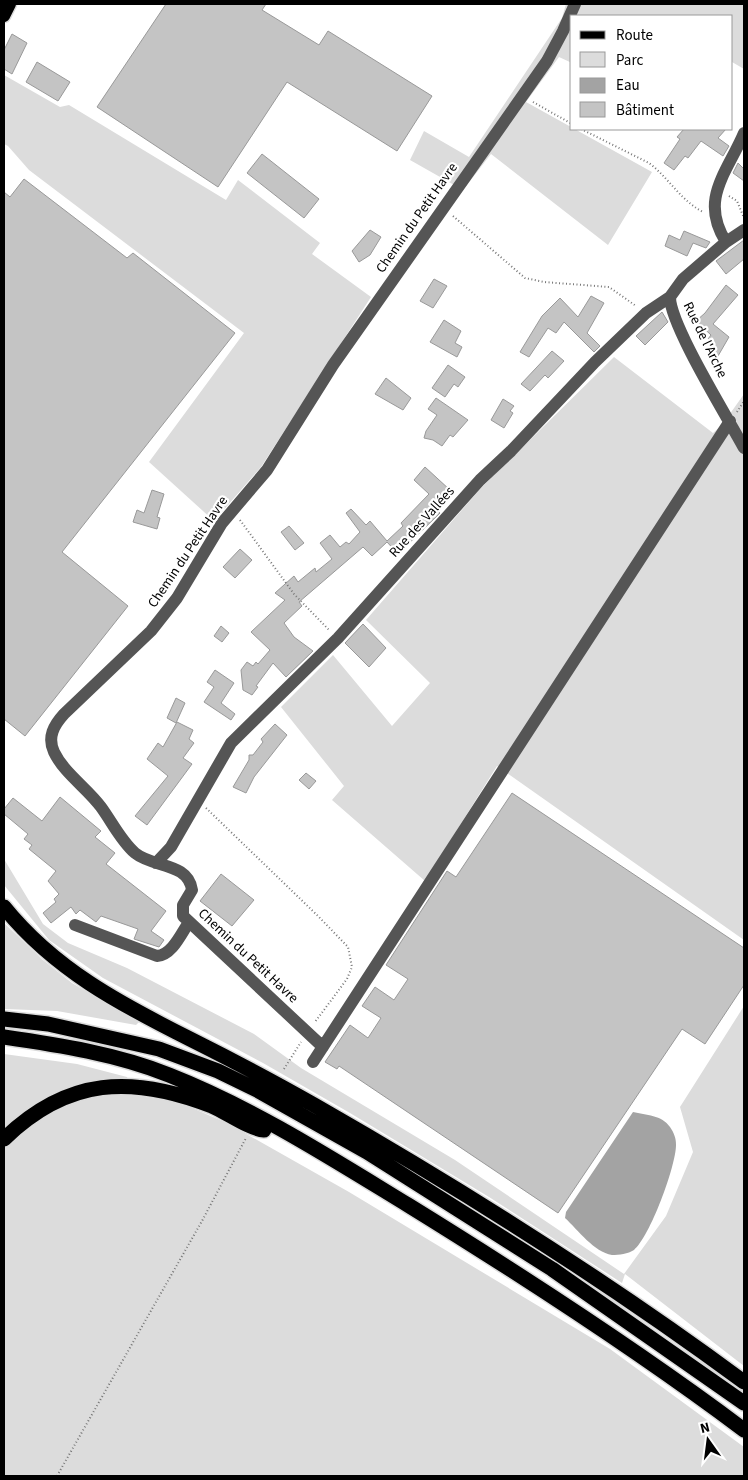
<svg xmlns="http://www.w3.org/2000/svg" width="748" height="1480" viewBox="0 0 748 1480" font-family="'Source Sans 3',sans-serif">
  <rect width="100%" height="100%" fill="#fff"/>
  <!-- green -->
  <path fill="#dcdcdc" d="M566,4H744V69L732,62V16H572V63L559,57L526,102L652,172L608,245L491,154L463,190L410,160L424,131L469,157L562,18Z
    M4,75L60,107L69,105L226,200L238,180L320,243L312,254L371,297L261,467L214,521L149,462L244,333L29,170L8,146L4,144Z
    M614,357L713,433L722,425L744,394V940L497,766L425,881L332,800L344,786L281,707L333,655L392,726L430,683L366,620L481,488Z
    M4,859L43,924L68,943L127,968L254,1034L301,1068L455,1160L624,1274L666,1216L693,1152L680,1107L744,1006V1366L625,1274L622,1283L489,1197L350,1113L263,1063L103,978L49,940L4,885Z
    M4,923L43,960L72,983L139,1022L136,1025L57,1011L4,1009Z
    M4,1054L77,1064L127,1077L132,1095L178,1102L227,1123L349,1192L610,1349L744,1447V1476H4Z"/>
  <!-- water -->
  <path fill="#a3a3a3" d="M633,1112C646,1115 662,1115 670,1127C674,1133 676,1138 676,1145C676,1166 650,1237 634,1250C628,1254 619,1255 612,1255C594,1252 578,1230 565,1218L566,1212Z"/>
  <!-- building -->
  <path fill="#c4c4c4" stroke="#999" d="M166,4H266L262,10L319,45L328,31L432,96L397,151L287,82L218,187L97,107Z
    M12,34L27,43L12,74L4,69V50Z
    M37,62L70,82L58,101L26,82Z
    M684,129H726L718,138L729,146L723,156L701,141L688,158L685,156L674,170L664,163L680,139L677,137Z
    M262,154L319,199L304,218L247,173Z
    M738,163L744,169V181L733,173Z
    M24,179L127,258L133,253L235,333L62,552L128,606L25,736L4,719V192L10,197Z
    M370,230L381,237L370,255L359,262L352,251Z
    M684,231L710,242L706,248L693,243L687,256L665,246L669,235L680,240Z
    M744,240V259L726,274L716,261Z
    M434,279L447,286L433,308L420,301Z
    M726,285L738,295L713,324L729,337L718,356L711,350L715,345L708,339L711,335L696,321L705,313Z
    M591,296L604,303L587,333L600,346L594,352L564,322L556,333L548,328L529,357L520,352L542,316L560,298L578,317Z
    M662,312L668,322L645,345L636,336Z
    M444,320L461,331L455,343L462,347L457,357L430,342Z
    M552,351L564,361L548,378L545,375L530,391L521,384Z
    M448,365L465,377L458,387L454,384L445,397L432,388Z
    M386,378L411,398L403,410L375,394Z
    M436,398L468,420L453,437L450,435L442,446L433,440L424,438L426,431L437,415L428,409Z
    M503,399L514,406L510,411L513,413L504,428L491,420Z
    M425,467L450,490L434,507L440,513L398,554L387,542L372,556L363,547L299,602L302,606L284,623L294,637L313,651L286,677L273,663L256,686L258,687L252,695L243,690L241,670L247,662L253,666L256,662L258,664L270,650L251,632L285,600L275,593L294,576L298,582L315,568L316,572L332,559L320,543L330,535L340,547L346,542L349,544L360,532L346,513L351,509L366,525L370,521L387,541L403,526L401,523L429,494L414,480Z
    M152,490L164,494L157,517L160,518L157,529L133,522L137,510L144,513Z
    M289,526L304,543L295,550L281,532Z
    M240,549L252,560L235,578L223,567Z
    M363,624L386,648L369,667L345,643Z
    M221,626L229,633L222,642L214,636Z
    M215,670L234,683L221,703L235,714L231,720L204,702L214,687L207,682Z
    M176,698L185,703L176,723L167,718Z
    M177,722L193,730L189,739L194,743L183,758L192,764L147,825L135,816L168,776L147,759L158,743L163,747Z
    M275,724L287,735L254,777L246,793L233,787L249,760V755H253L263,742L261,739Z
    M306,773L316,781L309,789L299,780Z
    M512,793L744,948V985L705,1044L682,1029L558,1213L339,1066L337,1069L325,1062L350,1025L368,1038L381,1018L362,1006L375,987L394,1000L408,979L386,965L447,871L456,877Z
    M60,797L101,831L95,837L115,853L106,864L166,911L151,931L164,940L159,947L134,939L138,929L101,916L96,922L80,910L76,914L71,907L51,923L43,913L56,902L54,899L59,894L48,881L56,871L29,849L32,845L24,839L28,834L4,814V809L13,798L42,821Z
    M221,874L254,900L232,926L200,901Z"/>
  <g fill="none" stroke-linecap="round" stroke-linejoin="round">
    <!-- major casing -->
    <g stroke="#dbdbdb" stroke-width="15">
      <path id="major" d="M4,16L10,4"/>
    </g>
    <!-- highway casing -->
    <g stroke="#dbdbdb" stroke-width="18">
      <path id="highway" d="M4,907C54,969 120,1004 190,1039C232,1060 274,1082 316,1106C463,1190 607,1281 744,1382
        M4,1019L48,1024L159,1049L218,1071L257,1090L367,1152L552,1269L744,1403
        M4,1037C59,1045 117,1054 169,1075C253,1108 331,1158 408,1205C523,1276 636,1349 744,1430
        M4,1139C68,1077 132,1075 212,1106C226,1112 250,1129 264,1130"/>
    </g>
    <!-- path -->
    <path stroke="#777" stroke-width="2" stroke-dasharray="1 2.5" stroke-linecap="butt" d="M533,102L572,124
      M581,129L649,163C669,178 680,200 703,212
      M729,196L737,201L744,218
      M453,216L525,278L544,282L609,287L636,306
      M737,412L744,401
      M240,520L294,594L330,631
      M206,808L318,916L348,947L352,967L347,979L315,1022
      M284,1069L301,1042
      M57,1476L202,1221L246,1138"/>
    <!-- minor -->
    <path stroke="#555" stroke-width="12" d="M726,242C699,199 727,173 744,133
      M670,297C670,325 728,418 744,448
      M156,863L171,847L231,743L338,638L480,480L511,451L595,362L646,313L670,297L683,279L726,242L744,230
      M75,925L157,956C172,955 181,934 189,922
      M323,1047L183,916V905L192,890C188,862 153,868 135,853C121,841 112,822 101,807C87,788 64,773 54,752C47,737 54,725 64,714L151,631L177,598L222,523L267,470L333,365L547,61L563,31L575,4
      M313,1062L730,421"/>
    <!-- major -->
    <use href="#major" stroke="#000" stroke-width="12"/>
    <!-- highway -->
    <use href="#highway" stroke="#000" stroke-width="15"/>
  </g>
  <g text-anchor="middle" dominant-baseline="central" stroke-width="4.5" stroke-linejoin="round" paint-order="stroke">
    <!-- street labels -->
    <g font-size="14" fill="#000" stroke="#fff">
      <text transform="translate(417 218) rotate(-55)">Chemin du Petit Havre</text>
      <text transform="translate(705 340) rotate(64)">Rue de l'Arche</text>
      <text transform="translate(422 522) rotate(-48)">Rue des Vallées</text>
      <text transform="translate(188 552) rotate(-56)">Chemin du Petit Havre</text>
      <text transform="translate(248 956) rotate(43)">Chemin du Petit Havre</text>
    </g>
  </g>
  <!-- border -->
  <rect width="748" height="1480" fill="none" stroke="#000000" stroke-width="10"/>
  <!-- legend -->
  <rect x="570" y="15" width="162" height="115" fill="#ffffff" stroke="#999999"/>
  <rect x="580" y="31" width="25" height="8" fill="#000000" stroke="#999999"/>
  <text x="616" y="40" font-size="15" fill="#000000">Route</text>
  <rect x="580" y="52" width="25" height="15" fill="#dcdcdc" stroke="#999999"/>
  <text x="616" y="65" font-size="15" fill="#000000">Parc</text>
  <rect x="580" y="78" width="25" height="15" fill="#a3a3a3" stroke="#999999"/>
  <text x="616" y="90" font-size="15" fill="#000000">Eau</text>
  <rect x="580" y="102" width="25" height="15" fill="#c4c4c4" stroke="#999999"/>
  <text x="616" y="115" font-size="15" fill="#000000">Bâtiment</text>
  <!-- north arrow -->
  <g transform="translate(708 1440) rotate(346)" stroke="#ffffff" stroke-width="4" paint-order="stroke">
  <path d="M0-4L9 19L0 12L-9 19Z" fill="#000000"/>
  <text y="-8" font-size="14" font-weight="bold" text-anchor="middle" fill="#000000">N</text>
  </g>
</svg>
